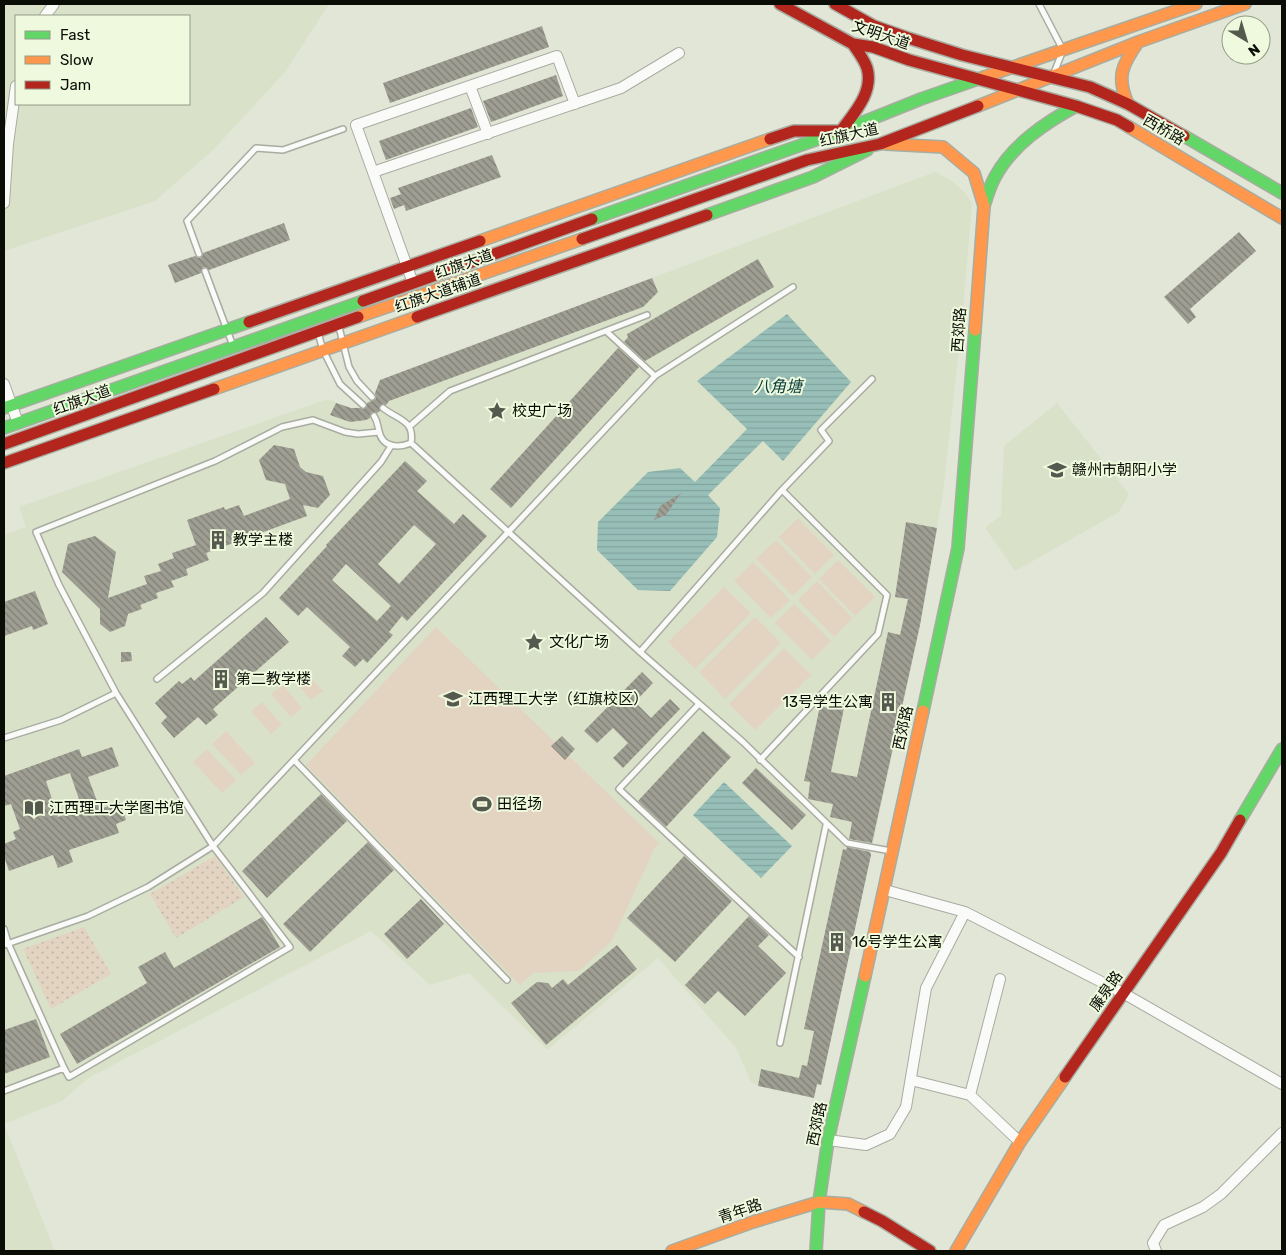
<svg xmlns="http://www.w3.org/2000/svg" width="1286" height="1255" viewBox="0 0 1286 1255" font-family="Rubik,'Noto Sans SC',sans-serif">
  <defs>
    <pattern id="grass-dots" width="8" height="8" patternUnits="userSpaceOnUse" patternTransform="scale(1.25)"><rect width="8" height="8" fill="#e3d4c1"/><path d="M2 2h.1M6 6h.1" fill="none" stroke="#c1b5a4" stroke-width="1.8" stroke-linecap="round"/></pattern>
    <pattern id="water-rules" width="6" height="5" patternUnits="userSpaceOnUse" patternTransform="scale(1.25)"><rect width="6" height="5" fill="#97bfb8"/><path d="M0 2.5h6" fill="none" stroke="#81a39d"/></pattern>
    <pattern id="building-back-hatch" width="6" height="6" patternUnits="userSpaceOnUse" patternTransform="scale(1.25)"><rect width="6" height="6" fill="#9e9e93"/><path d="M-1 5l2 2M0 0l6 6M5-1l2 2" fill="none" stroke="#7f7f76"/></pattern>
  </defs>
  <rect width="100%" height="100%" fill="#e1e6d7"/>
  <!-- built -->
  <path fill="#d9e1c9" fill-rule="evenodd" d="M4,4H329L285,72L213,150L155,201L4,251ZM16,16H189V104H16Z
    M935,172L951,180L965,193L972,203L962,322L943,493L920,625L821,1085H817L814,1098L758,1086L751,1082L736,1048L658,958L547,1050L469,973L430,985L371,931L90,1077L62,1101L4,1124L55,1251H4V535L26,527L19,507L328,399L351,408L359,407L369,400L377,389L657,292L652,278Z
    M1057,403L1129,494L1119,512L1015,571L985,528L1001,515L1004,446Z"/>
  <!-- grass -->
  <path fill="url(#grass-dots)" d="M215,856L244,897L176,938L150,894Z
    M84,927L111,974L51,1009L23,949Z"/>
  <!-- pitch -->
  <path fill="#e3d4c1" d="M798,518L834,555L815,574L779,537Z
    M776,540L812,577L793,596L756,559Z
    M838,560L875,597L855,616L819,579Z
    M753,562L790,600L771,618L734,581Z
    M817,581L853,618L834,637L798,600Z
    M724,587L751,613L695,669L668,642Z
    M794,604L831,641L812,660L775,623Z
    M755,617L781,643L725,699L699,672Z
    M436,627L659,843L655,847L612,941L579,971L533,973L520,985L306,765Z
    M784,648L811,675L755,730L729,704Z
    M302,668L323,691L311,700L291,677Z
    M283,685L302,708L291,717L271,694Z
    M262,702L282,725L271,734L251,711Z
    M226,731L255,763L241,775L212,744Z
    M207,749L236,780L222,793L193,762Z"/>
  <!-- water -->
  <path fill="url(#water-rules)" d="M787,314L851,382L783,461L763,441L708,495L720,508L717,537L670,591L638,590L597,550L598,522L648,472L680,468L695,482L747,429L697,381Z
    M724,782L792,846L761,878L693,815Z"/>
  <!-- building -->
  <path fill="url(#building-back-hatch)" fill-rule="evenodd" d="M542,26L549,47L390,103L383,83Z
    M556,75L563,96L491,122L483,101Z
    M471,108L478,127L386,160L379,141Z
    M492,155L501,177L406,211L404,205L394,209L390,198L401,194L398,188Z
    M284,223L290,240L209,270L206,267H203L201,273L175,283L168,265L195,256L198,258H201L203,253Z
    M1239,232L1256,251L1190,309L1196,317L1188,324L1164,297Z
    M758,259L774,287L645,361L624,342L628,337L627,334Z
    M652,278L658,292L643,307L389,401L386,405H380V411L377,413L374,412L371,413L370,418L366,420L350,422L330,415L336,403L351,408H366L367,403L376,399L375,393L380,380Z
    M618,348L639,367L511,508L490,489Z
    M274,445L294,449L300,467L306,472L323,476L330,495L318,508L303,505L307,516L206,553L209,560L186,569L188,575L171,581L174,587L156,593L158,598L140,605L142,609L128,614L125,626L110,632L100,624V609L62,572L68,544L95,536L116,552L108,598L147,584L144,576L161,571L158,564L174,558L172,553L196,545L187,520L224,507L225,510L239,505L244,516L290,499L285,484L266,480L259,460Z
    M405,461L427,481L417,491L454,524L463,514L487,536L407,621L402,616L389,632L393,635L367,663L363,659L355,667L342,656L350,647L307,607L298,616L279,598L327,546L326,545ZM414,525L436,544L399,584L378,564ZM346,564L391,606L377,621L332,580Z
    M681,493L666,515L654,520L660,506Z
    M906,522L937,528L920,625L872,843L849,839L852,822L830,817L833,804L808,799L810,782L804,781L820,706L828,708L831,695L846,698L831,772L857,777L888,632L900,635L908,599L895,597Z
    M35,591L48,624L33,630L32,626L4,636V602Z
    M266,617L289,642L213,709L218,715L206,725L198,717L174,738L161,723L167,717L155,703L179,681L182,684L191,677L194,681Z
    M121,652H131L132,661L121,662Z
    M642,672L653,683L635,702L651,718L670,699L680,709L623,768L613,758L628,743L613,728L597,743L584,731Z
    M703,731L731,757L666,827L638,801Z
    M562,736L575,749L565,760L551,746Z
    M112,747L119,766L88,777L100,809L120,802L126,820L116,824L119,833L69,850L73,862L58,868L53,855L9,871L4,856V844L16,839L13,832L20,829L11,804L4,806V776L79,749L82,757ZM70,773L82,808L58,817L46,781Z
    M756,768L806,815L792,830L742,783Z
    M321,794L347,821L267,898L242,871Z
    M368,842L394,870L310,952L283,924Z
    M847,847L870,852L871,855L821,1085L817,1084L814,1098L758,1086L761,1069L799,1078L802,1065L807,1066L814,1031L804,1029L843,849L846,850Z
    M684,856L732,901L675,962L627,918Z
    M421,899L444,924L407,959L384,934Z
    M749,916L769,935L758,946L786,973L745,1016L718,991L705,1004L685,985Z
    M262,917L280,947L77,1064L60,1034L147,983L138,967L165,952L174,968Z
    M617,945L637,969L546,1045L511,1003L537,982L548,983L552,988L563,979L568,985Z
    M36,1019L50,1057L4,1074V1030Z"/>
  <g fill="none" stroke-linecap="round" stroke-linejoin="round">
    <!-- lane casing -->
    <g stroke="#a8aca1" stroke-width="8">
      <path id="lane" d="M1039,4L1063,50L1054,73
        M199,254L187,221L256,148L283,150L343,129
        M205,271L233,346
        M339,327L349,367L357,381L372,397
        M606,331L655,376
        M318,333L323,350L340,384L363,405
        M383,408C398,420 415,420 411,443
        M374,416C378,422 377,424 379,431C382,448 399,448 411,443
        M410,426L450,391L647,315
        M411,443L640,652L743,742L847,843L891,851
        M640,652L782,490L829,441L821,430L872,379
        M157,679L263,593L381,462L391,446
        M699,704L619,789L799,957
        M4,738L61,720L116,693
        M294,760L507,980
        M760,760L878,634L887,595L782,490
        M4,929L8,943L64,1068
        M4,945L88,916L148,887L213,846L655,376L793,287
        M780,1043L826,825
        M4,1091L64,1068L69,1077L290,947L213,846L116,693L59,585L36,532L215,461L282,427L313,420L345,432L358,434L379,432"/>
    </g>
    <!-- street casing -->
    <g stroke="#a8aca1" stroke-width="12">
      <path id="street" d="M45,16L54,4
        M470,86L488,134
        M373,172L621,88L679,53
        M4,203L8,144L16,86
        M413,283L356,125L557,56L575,104
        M4,384L18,423
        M885,890L965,912L1123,993L1282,1084
        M911,1080L970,1095L1020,1142
        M970,1095L1000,979
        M828,1140L866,1145L890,1134L906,1107L926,988L965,912
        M1156,1251L1153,1243L1164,1225L1203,1207L1221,1194L1282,1133"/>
    </g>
    <!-- fast casing -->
    <g stroke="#a8aca1" stroke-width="14">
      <path id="fast" d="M1184,136L1282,193
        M984,206C987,196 990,186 995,177C1012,145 1045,123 1076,106
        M707,215L813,177L867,150
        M592,219L841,131L921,99L984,77
        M4,408L249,322
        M4,428L363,301
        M923,711L958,548L975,330
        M1240,820L1282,749
        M816,1251L819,1202L828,1140L865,976"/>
    </g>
    <!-- slow casing -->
    <g stroke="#a8aca1" stroke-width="14">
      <path id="slow" d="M984,77L1196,4
        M1128,104C1116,77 1122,65 1138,42
        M978,106L1138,42L1245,4
        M1129,127L1282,218
        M886,144L943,147L974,173L984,206
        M480,241L770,139
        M358,317L582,239
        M975,330L984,206
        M214,389L417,317
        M865,976L923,711
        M672,1251L753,1222L819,1202L848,1204L864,1212
        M956,1251L1020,1142L1065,1077"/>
    </g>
    <!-- jam casing -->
    <g stroke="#a8aca1" stroke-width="14">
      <path id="jam" d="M780,4L853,44L873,47L909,60L1076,106L1117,120L1129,127
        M835,4L874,26L908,38L962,55L1090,87L1128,104L1184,136
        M841,131C854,113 874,92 867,68C864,59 858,52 853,44
        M770,139L794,131H838
        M582,239L807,160L880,144L978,106
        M363,301L592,219
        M417,317L707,215
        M249,322L480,241
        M4,444L358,317
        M4,463L214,389
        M1065,1077L1221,853L1240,820
        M864,1212L882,1221L930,1251"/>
    </g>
    <!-- lane -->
    <use href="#lane" stroke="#fafbf9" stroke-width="5"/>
    <!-- street -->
    <use href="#street" stroke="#fafbf9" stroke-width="10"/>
    <!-- fast -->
    <use href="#fast" stroke="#63d668" stroke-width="11"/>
    <!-- slow -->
    <use href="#slow" stroke="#ff974d" stroke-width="11"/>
    <!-- jam -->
    <use href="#jam" stroke="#b3261e" stroke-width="11"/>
  </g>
  <!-- icons -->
  <defs>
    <g id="sight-bare" transform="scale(1.5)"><path d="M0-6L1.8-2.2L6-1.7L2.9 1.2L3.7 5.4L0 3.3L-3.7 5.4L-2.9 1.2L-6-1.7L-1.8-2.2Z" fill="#55594e" stroke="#eff9de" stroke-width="2.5" paint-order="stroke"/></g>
    <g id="school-bare" transform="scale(1.5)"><path d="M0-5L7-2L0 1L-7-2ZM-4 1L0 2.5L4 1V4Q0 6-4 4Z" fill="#55594e" stroke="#eff9de" stroke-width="2.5" paint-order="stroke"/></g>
    <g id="building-bare" transform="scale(1.5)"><path d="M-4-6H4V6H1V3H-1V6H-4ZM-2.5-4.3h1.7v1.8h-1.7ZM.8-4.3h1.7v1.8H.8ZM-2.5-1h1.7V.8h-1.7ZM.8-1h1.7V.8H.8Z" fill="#55594e" stroke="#eff9de" stroke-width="2.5" paint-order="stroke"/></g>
    <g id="university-bare" transform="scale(1.5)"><path d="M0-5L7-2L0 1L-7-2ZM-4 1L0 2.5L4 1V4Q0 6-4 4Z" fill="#55594e" stroke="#eff9de" stroke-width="2.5" paint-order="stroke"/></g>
    <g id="stadium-bare" transform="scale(1.5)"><path d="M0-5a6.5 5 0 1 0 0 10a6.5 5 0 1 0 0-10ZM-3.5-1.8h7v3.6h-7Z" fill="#55594e" stroke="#eff9de" stroke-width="2.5" paint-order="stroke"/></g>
    <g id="library-bare" transform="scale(1.5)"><path d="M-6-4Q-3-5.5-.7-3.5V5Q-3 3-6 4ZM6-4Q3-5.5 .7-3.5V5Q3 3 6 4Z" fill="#55594e" stroke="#eff9de" stroke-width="2.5" paint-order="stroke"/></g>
  </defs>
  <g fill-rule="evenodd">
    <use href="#sight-bare" x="497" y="411"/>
    <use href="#school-bare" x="1057" y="470"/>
    <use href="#building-bare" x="218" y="540"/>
    <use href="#sight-bare" x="534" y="642"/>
    <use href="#building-bare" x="221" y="679"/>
    <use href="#university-bare" x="453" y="699"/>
    <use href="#building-bare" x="888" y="702"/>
    <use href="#stadium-bare" x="482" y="804"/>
    <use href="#library-bare" x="34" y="808"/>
    <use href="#building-bare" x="837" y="942"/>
  </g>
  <g text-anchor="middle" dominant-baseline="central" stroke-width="4" stroke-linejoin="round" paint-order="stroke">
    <!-- street labels -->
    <g font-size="15" fill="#0a0d05" stroke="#eff9de">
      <text transform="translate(881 35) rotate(19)">文明大道</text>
      <text transform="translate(1164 130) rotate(30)">西桥路</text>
      <text transform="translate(849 135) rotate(-13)">红旗大道</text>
      <text transform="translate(464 264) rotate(-19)">红旗大道</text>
      <text transform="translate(438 293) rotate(-19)">红旗大道辅道</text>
      <text transform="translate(959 330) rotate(-86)">西郊路</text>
      <text transform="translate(82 400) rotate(-20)">红旗大道</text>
      <text transform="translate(903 728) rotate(-78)">西郊路</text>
      <text transform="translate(1106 991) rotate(-55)">廉泉路</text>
      <text transform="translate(817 1124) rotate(-78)">西郊路</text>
      <text transform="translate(740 1211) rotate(-19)">青年路</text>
    </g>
    <!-- poi labels -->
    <g font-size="15" fill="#0a0d05" stroke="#eff9de" text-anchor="start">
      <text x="512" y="411">校史广场</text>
      <text x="1072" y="470">赣州市朝阳小学</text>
      <text x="233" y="540">教学主楼</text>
      <text x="549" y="642">文化广场</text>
      <text x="236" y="679">第二教学楼</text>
      <text x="468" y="699">江西理工大学（红旗校区）</text>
      <text x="873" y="702" text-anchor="end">13号学生公寓</text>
      <text x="497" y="804">田径场</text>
      <text x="49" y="808">江西理工大学图书馆</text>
      <text x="852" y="942">16号学生公寓</text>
    </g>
    <!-- water labels -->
    <g font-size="16" font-style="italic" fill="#063c3a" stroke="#eff9de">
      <text x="778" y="386">八角塘</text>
    </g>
  </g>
  <!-- border -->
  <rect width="1286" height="1255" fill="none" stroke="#0a0d05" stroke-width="10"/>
  <!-- legend -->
  <rect x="15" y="15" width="175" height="90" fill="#eff9de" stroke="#939b87"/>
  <rect x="25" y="31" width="25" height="8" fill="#63d668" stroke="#939b87"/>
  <text x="60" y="40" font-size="15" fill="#0a0d05">Fast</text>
  <rect x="25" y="56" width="25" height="8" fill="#ff974d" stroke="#939b87"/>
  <text x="60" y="65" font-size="15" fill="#0a0d05">Slow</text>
  <rect x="25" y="81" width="25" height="8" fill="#b3261e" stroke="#939b87"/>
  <text x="60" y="90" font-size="15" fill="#0a0d05">Jam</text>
  <!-- north arrow -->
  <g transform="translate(1246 40) rotate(142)"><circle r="24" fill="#eff9de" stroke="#939b87"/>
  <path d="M0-4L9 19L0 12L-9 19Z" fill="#55594e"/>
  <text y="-8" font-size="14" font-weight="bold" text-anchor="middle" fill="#0a0d05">N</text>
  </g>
</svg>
